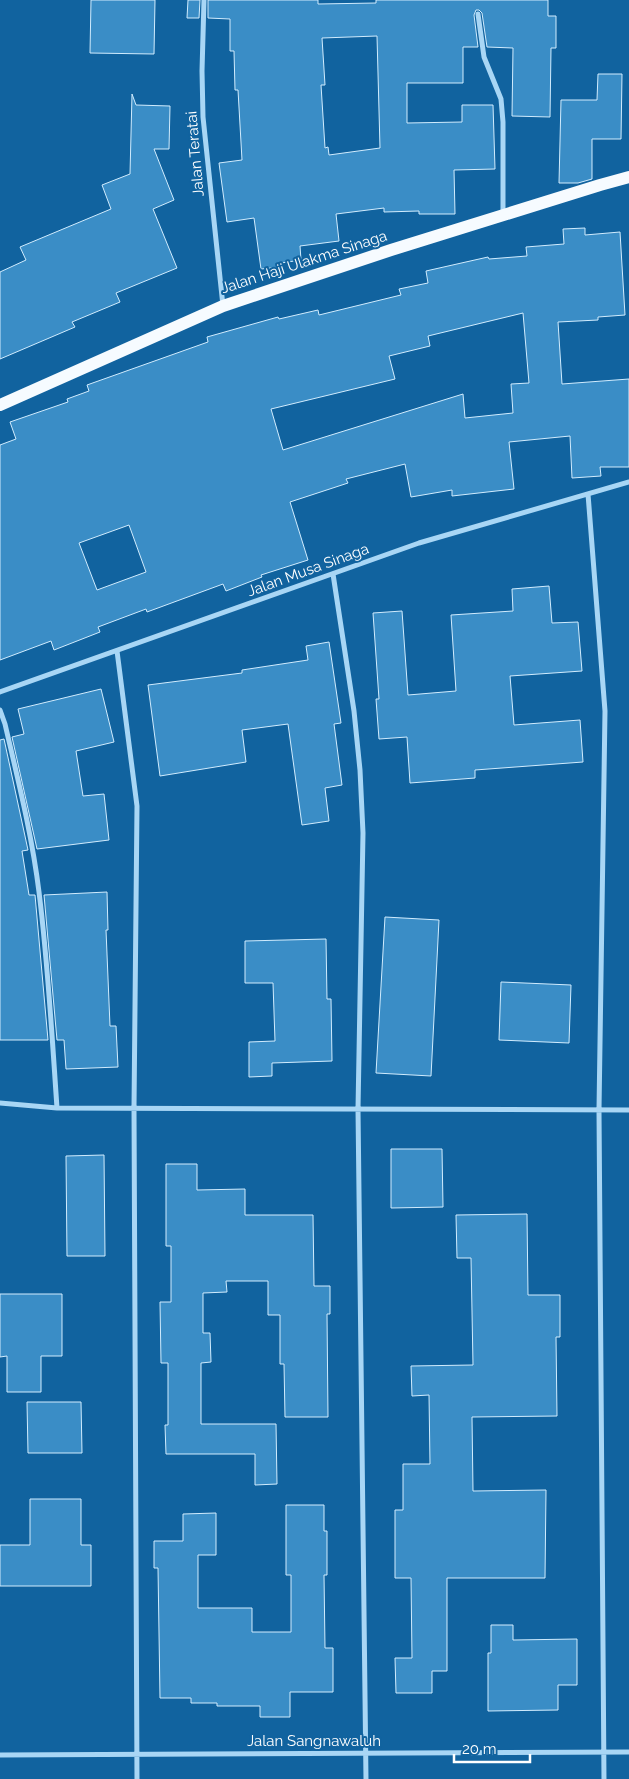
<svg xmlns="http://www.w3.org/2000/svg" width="629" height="1779" viewBox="0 0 629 1779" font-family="Raleway,sans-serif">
  <rect width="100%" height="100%" fill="#11639f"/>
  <!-- building -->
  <path fill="#3a8dc6" stroke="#d1ecfe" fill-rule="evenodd" d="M91,0H155L154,54L90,53Z
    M188,0H200L199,18H187Z
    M208,0H318V4L376,3V0H548V16H556V48H551L550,117L512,116L513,48L487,47L482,13L479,10H476L474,15L478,47H463V83H407V123L462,122V105H493L495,169L454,170L455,214H419V211L384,212V208L336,214L339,241L300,246L301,260L281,263V267L261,269L254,218L227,222L219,163L242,160L238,90H235L234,51H230V19L208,18ZM377,36L380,148L329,155L328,147L325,148L321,85H325L322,38Z
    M598,74H622L621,139H592V179L578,183H559L561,100H597Z
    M132,94L136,105L170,106L169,149H154L174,200L153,209L177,268L116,293L120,302L72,322L75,327L0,359V272L26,260L20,247L111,209L102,185L130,174Z
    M585,228V235L620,232L625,315L598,317V320L558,322L562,384L629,379V467H600L601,476L572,478L570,436L509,442L514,489L452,496V490L411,497L405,464L346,479L348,483L290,502L308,560L261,575L262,577L226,591L223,584L147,612L146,609L98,627L100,632L54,650L51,641L0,660V445L16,439L10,422L68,402L67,399L89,391L87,385L208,342L207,337L278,317L279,319L318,310L319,315L401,295L399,289L428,283L426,271L488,257L489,259L527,256L526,247L564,244L563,229ZM523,313L529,383L511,384L513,413L465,418L463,394L283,450L271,409L395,379L389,356L430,346L428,336ZM129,525L146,572L97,590L79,543Z
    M549,586L552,623L578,622L582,671L510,676L514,725L580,720L583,762L475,770V778L410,783L407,737L379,739L376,699H379L373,613L402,611L408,695L456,691L451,615L513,611L512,589Z
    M329,642L341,723L334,724L342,785L325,788L329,821L302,825L288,724L242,730L246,762L160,776L148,685L242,673V670L308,660L306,646Z
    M101,689L114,742L76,751L83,796L104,794L109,840L37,849L12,737L24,734L18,709Z
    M4,739L28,850L22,851L29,895H35L48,1040H0V740Z
    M107,892L108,930H106L110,1026H116L118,1067L66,1069L64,1040H57L44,895Z
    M385,917L439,920L431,1076L376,1073Z
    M326,939L327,999H331L332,1061L272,1063V1076L249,1077V1042L275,1041L273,983H245V941Z
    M501,982L571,985L569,1043L499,1040Z
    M391,1149H442L443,1207L391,1208Z
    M104,1155L105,1256H67L66,1156Z
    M166,1164H197V1190L245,1189V1215H313L314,1286H330V1314H327L328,1417H285L284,1364H280V1315H268V1281H226L227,1292L203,1293V1333H210L211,1362L201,1363V1424H276L277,1484L255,1485V1454H166L165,1425H168V1363H161L160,1302H171V1246H166Z
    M527,1214L528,1295H560V1337H556L557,1416L472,1417L473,1491L546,1490L545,1578H447V1671H432V1693H396L395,1658H412L411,1578H395V1510H403V1464H430L429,1395L412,1396L411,1366L473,1365L471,1258H457L456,1215Z
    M0,1294H62V1356H41V1392H7V1356L0,1357Z
    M27,1402H81L82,1453H28Z
    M30,1499H81V1545H91V1586H0V1545H30Z
    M286,1505H324V1531H327V1575H324L325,1648H333V1692H290V1717H260V1706H217V1703H191V1698H160L158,1568H154V1541H183V1514L216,1513V1555H198V1608H252V1632H291V1575H286Z
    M491,1625H513V1640L577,1639V1685H558V1710L488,1711V1653H491Z"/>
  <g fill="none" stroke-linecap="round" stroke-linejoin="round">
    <!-- street -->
    <path stroke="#a8d6f5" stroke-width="5" d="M204,0L202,71L203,117L223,306
      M478,14L484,57L501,99L503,122V214
      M588,494L605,711L599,1110L604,1779
      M333,574L354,711L360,770L363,833L358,1109L366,1779
      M117,651L137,806L134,1108L137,1779
      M0,692L419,543L629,482
      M0,710L5,724C18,780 32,835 39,892C48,963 52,1036 57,1108
      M0,1103L57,1108L629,1110
      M0,1755L629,1752"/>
    <!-- primary -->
    <path stroke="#f6fbff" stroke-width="12" d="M0,405L223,306L391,250L600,185L629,177"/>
  </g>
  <g text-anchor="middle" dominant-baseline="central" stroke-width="4" stroke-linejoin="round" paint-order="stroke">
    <!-- street labels -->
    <g font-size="15" fill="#fff" stroke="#11639f">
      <text transform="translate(195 154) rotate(-95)">Jalan Teratai</text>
      <text transform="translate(304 262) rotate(-18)">Jalan Haji Ulakma Sinaga</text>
      <text transform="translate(308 570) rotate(-20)">Jalan Musa Sinaga</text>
      <text x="314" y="1741">Jalan Sangnawaluh</text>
    </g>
  </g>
  <!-- scale -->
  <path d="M454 1754v8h76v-8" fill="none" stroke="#ffffff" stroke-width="2.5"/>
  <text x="462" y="1754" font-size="15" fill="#ffffff" stroke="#11639f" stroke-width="4" paint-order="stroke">20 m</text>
</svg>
